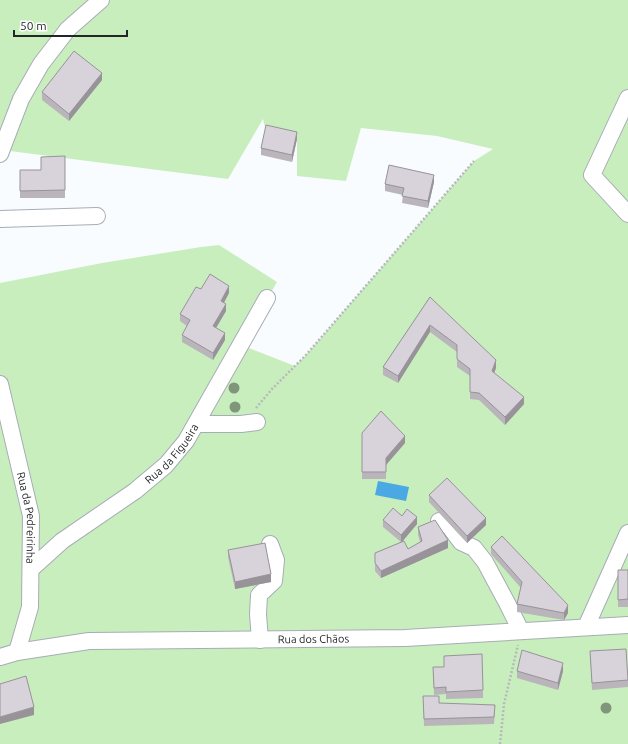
<svg xmlns="http://www.w3.org/2000/svg" width="628" height="744" viewBox="0 0 628 744" font-family="Ubuntu,sans-serif">
  <rect width="100%" height="100%" fill="#f9fcff"/>
  <!-- green -->
  <path fill="#c8eebe" d="M0,0H628V744H0V283L102,263L201,247L219,245L277,282L241,345L295,366L306,355L338,318L474,161L493,149L437,136L361,128L346,181L297,176V139L266,132L263,119L228,179L2,150L0,154Z"/>
  <!-- water -->
  <path fill="#4aa9e2" d="M378,481L409,487L406,501L375,495Z"/>
  <g fill="none" stroke-linecap="round" stroke-linejoin="round">
    <!-- street casing -->
    <g stroke="#a7adb5" stroke-width="18">
      <g id="street">
        <path d="M628,98L592,175L628,214"/>
        <path d="M0,154L21,99L41,64L68,29L101,0"/>
        <path d="M0,219L97,216"/>
        <path id="s1" d="M0,384L31,516L30,607L17,652"/>
        <path d="M196,424H241L257,422"/>
        <path d="M439,521L449,526L461,542L474,548L485,562L507,603L521,631"/>
        <path id="s2" d="M31,569L62,541L135,491L166,465L186,441L267,298"/>
        <path d="M586,627L628,533"/>
        <path d="M260,640L258,614L259,595L274,581L276,560L270,544"/>
        <path id="s3" d="M0,657L17,652L89,641L405,638L628,625"/>
      </g>
    </g>
    <!-- path -->
    <path stroke="#b6b9bc" stroke-width="2.5" stroke-dasharray="2 2" stroke-linecap="butt" d="M256,408L272,389L306,355L474,161
      M500,744L504,704L518,645"/>
    <!-- street -->
    <use href="#street" stroke="#fff" stroke-width="16"/>
  </g>
  <!-- trees -->
  <g fill="#7f967b">
    <circle cx="234" cy="388" r="5.5"/>
    <circle cx="235" cy="407" r="5.5"/>
    <circle cx="606" cy="708" r="5.5"/>
  </g>
  <!-- wall -->
  <path fill="#bab5bb" d="M102,80L69,121L42,100V92Z
    M297,139L292,162L261,155V148Z
    M65,156V198H20V170H41Z
    M434,182L428,208L402,203L403,195L385,191V184Z
    M229,293L224,303L226,311L216,328L225,340L213,360L182,342V335L187,326L180,321V314Z
    M430,297L496,368L494,373L524,404L505,425L479,400L470,399V376L457,367V352L430,332L398,383L383,375V367Z
    M362,433L405,443L386,465V479H362Z
    M429,495L486,525L467,543L429,502Z
    M402,516L417,524L403,541L408,549L420,542L418,535V527L448,548L381,578L375,571V553L401,542L383,527V520Z
    M491,547L568,613L564,620L517,612V604L521,588L491,554Z
    M228,550L271,582L235,589L228,557Z
    M618,570H628V607H618Z
    M590,651L628,677V687L592,690Z
    M433,667L483,690V698L446,699V694L434,695Z
    M517,671H563L558,690L517,678Z
    M423,696L439,703L495,712L494,724L424,726Z"/>
  <!-- shaded-wall -->
  <path fill="#979399" d="M102,73V80L69,121V114Z
    M297,132V139L292,162V155Z
    M434,175V182L428,208V201Z
    M229,286V293L221,308V301Z
    M226,304V311L213,333V326Z
    M430,325V332L398,383V376Z
    M225,333V340L213,360V353Z
    M496,360V368L492,379V371Z
    M524,397V404L505,425V417Z
    M405,436V443L386,465V458Z
    M417,517V524L401,543V535Z
    M486,518V525L467,543V536Z
    M448,540V548L381,578V571Z
    M271,574V582L235,589V582Z
    M568,605V613L564,620V613Z
    M563,663V671L558,690V683Z
    M34,707V715L0,724V717Z"/>
  <!-- building -->
  <path fill="#d8d2da" stroke="#979399" d="M74,51L102,73L69,114L42,92Z
    M266,125L297,132L292,155L261,148Z
    M65,156V190L20,191V170H41V157Z
    M389,165L434,175L428,201L402,196L404,188L385,184Z
    M210,274L229,286L221,301L226,304L213,326L225,333L213,353L182,335L190,320L180,314L196,287L201,289Z
    M430,297L496,360L492,371L524,397L505,417L479,393L470,392V369L457,359V345L430,325L398,376L383,367Z
    M381,411L405,436L386,458V472H362V433Z
    M447,478L486,518L467,536L429,495Z
    M393,508L402,516L407,509L417,517L401,535L383,520Z
    M435,520L448,540L381,571L375,563V553L404,541L408,549L422,541L418,527Z
    M502,536L568,605L564,613L517,604L522,582L491,547Z
    M265,543L271,574L235,582L228,550Z
    M618,570H628V599L618,600Z
    M626,649L628,680L592,683L590,651Z
    M522,650L563,663L558,683L517,671Z
    M482,654L483,690L446,692V687L434,688L433,667H444V656Z
    M26,676L34,707L0,717V684Z
    M423,696H439V703L495,705L494,717L424,719Z"/>
  <g text-anchor="middle" dominant-baseline="central" stroke-width="3" stroke-linejoin="round" paint-order="stroke">
    <!-- street labels -->
    <g font-size="11" fill="#232528" stroke="#fff">
      <text stroke="none"><textPath href="#s2" startOffset="183">Rua da Figueira</textPath></text>
      <text stroke="none"><textPath href="#s1" startOffset="137">Rua da Pedreirinha</textPath></text>
      <text stroke="none"><textPath href="#s3" startOffset="315">Rua dos Chãos</textPath></text>
    </g>
  </g>
  <!-- scale -->
  <path d="M14 30v6h113v-6" fill="none" stroke="#232528" stroke-width="2"/>
  <text x="20" y="30" font-size="12" fill="#232528" stroke="#ffffff" stroke-width="3" paint-order="stroke">50 m</text>
</svg>
